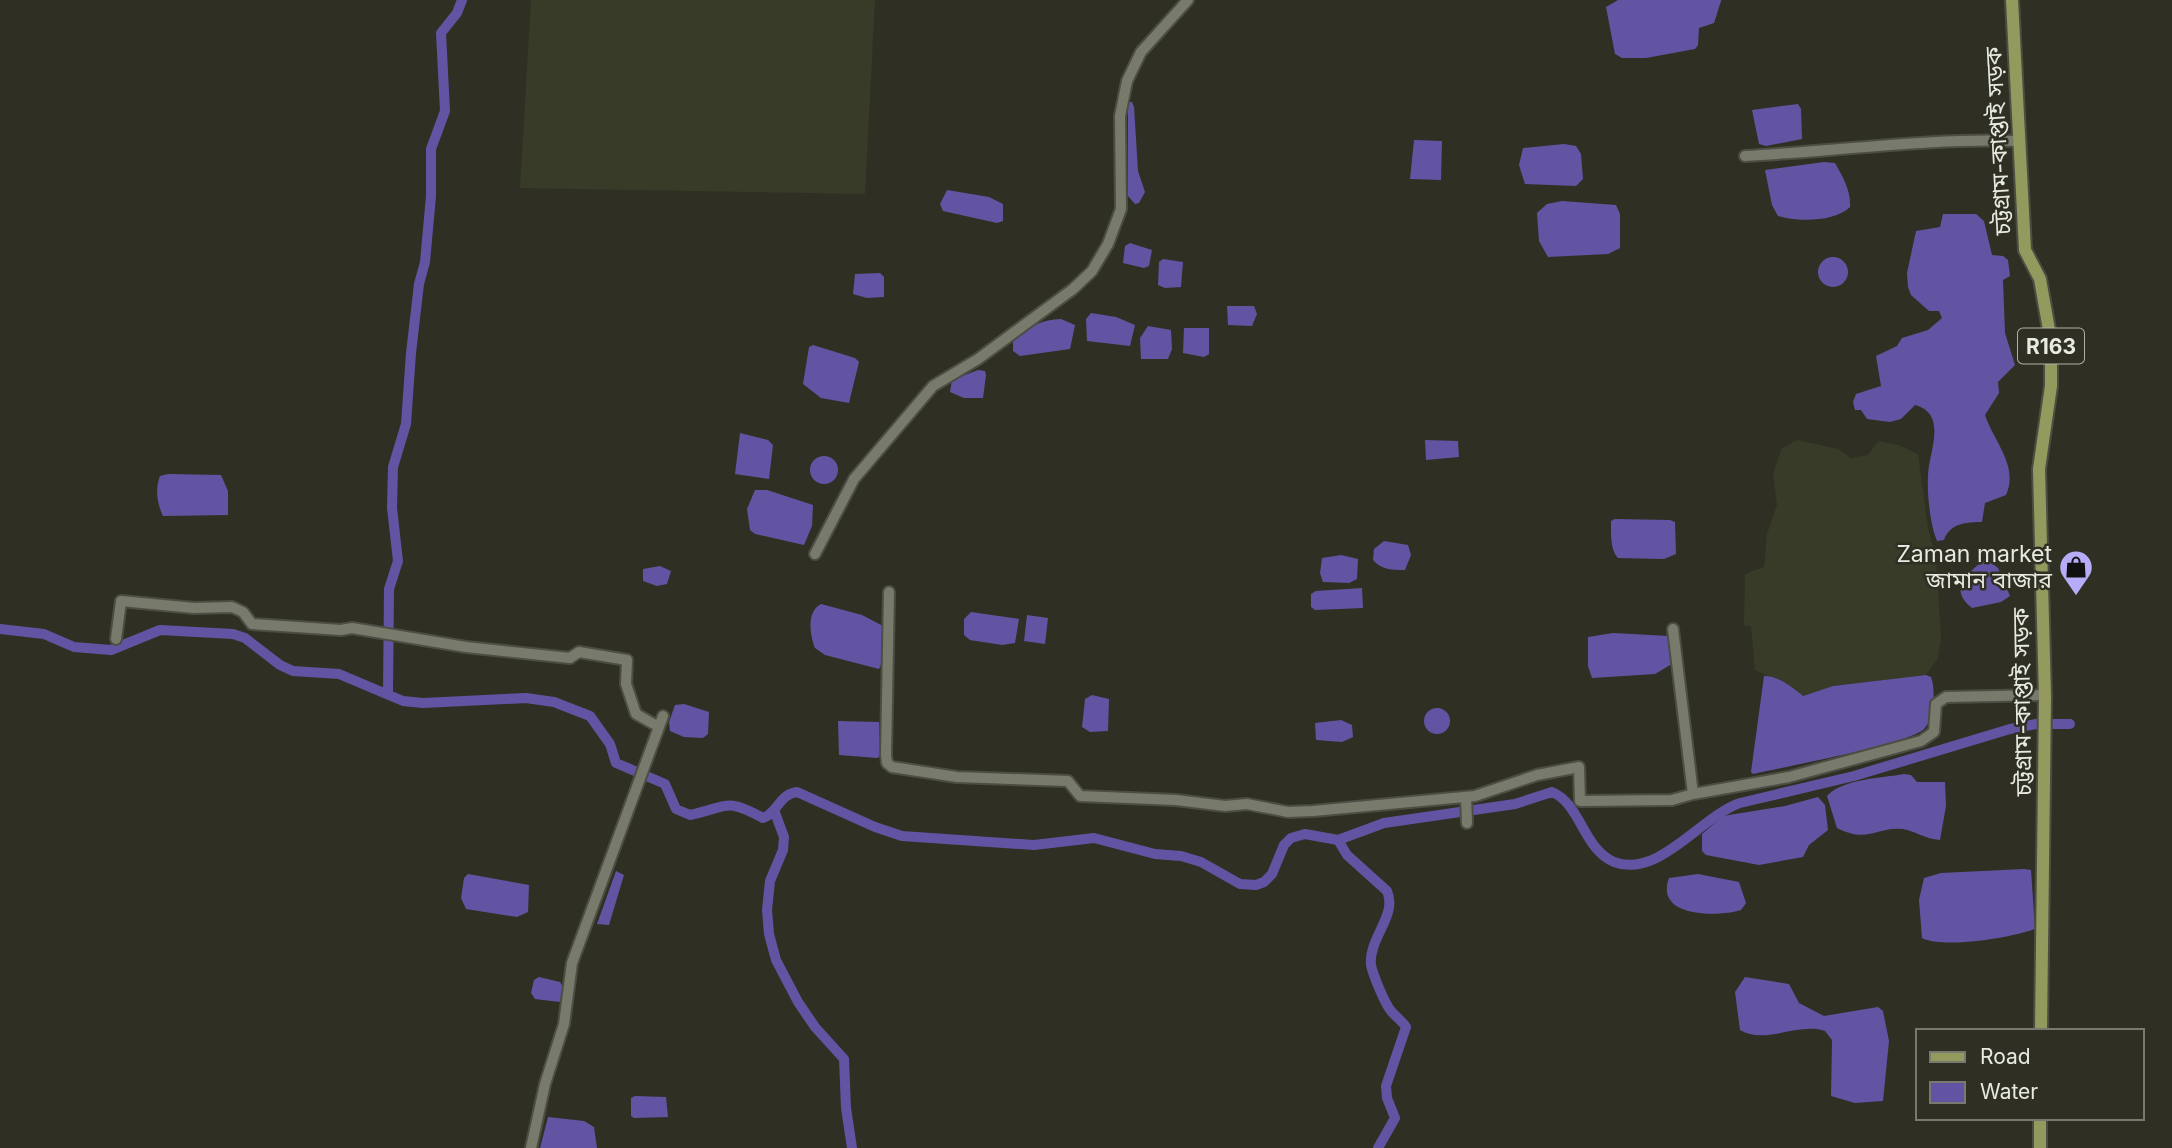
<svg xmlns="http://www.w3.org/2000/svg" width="2172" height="1148" viewBox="0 0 2172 1148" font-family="Inter,'Noto Sans Bengali',sans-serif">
  <rect width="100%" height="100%" fill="#2f3023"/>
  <!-- built -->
  <path fill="#383b27" d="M531,0H875L865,194L520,188Z
    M1798,440L1838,449L1851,458L1868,455L1878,441L1898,445L1918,454L1928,528L1936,557L1941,638L1938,658L1926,675L1833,686L1802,696L1796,689L1755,670L1751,627L1744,625L1745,574L1764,567L1767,534L1777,505L1773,473L1782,448Z"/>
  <!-- water -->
  <path fill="#6354a3" d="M1618,0H1721V1L1714,23L1699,28L1698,45L1695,49L1646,58H1622L1615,54L1606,7Z
    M1128,102H1132L1134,107L1138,171L1145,192L1139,203L1135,204L1128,196Z
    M1798,104L1801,109L1802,139L1766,146L1759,144L1752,110Z
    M1414,140L1442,141L1441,180L1410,179Z
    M1564,144L1576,146L1581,154L1583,179L1576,186L1525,184L1519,165L1523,148Z
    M1824,162L1835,163C1843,177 1851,191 1850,207C1835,222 1798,222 1778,216L1772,205L1765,170Z
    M947,190L989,197L1003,204V221L997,223L943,211L940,204Z
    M1562,201L1616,205L1620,214V248L1608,254L1548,257L1539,241L1537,213L1547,204Z
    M1943,214H1976L1984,221L1992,255L2003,256L2008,260L2010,276L2003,280L2005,333L2015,365L1998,382L1999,393L1985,415C1994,442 2019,466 2006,495L1985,503L1982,522C1967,522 1950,523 1944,540L1937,541C1930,524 1927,494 1928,476C1928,454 1949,414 1915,405L1901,419L1890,422L1867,419L1861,410H1855L1853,402L1856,394L1881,386L1876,356L1897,346L1902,338L1928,330L1942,318L1939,311H1929L1911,295L1908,287L1907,273L1916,231L1940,227Z
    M1130,243L1152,250L1149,266L1144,268L1123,263L1125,246Z
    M1818 272a15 15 0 1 1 30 0a15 15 0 1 1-30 0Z
    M1163,259L1183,262L1181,287L1165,288L1158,285L1159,262Z
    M880,273L884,277V297L867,298L853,294L855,274Z
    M1227,306H1254L1257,314L1252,326L1228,325Z
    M1091,313L1116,317L1135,325L1130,346L1087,341L1086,319Z
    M1061,319L1075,325L1070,349L1020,356L1013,351V339C1030,326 1041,320 1061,319Z
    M1148,326L1171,330L1172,349L1168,359H1141L1140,338Z
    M1184,328H1209V354L1204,357L1183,353Z
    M813,345L855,358L859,362L849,403L821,398L803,384L809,347Z
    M978,370L985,371L986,375L983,398H964L950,392L952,380Z
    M740,433L768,440L773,445L769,479L735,474Z
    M1425,440L1458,441L1459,457L1426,460Z
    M810 470a14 14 0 1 1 28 0a14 14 0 1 1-28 0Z
    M168,474L221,475L228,491V515L163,516C157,504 155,488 160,476Z
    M755,490H767L813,505L812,526L804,545L755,534L750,530L747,509Z
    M1615,519L1670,520L1675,522L1676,554L1664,559L1618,558C1610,550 1611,533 1611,521Z
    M1384,541L1408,545L1411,555L1405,570C1393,570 1381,570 1373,560L1374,549Z
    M1341,555L1358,559L1357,579L1349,583L1323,582L1320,573L1322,558Z
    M1986,559L1998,568L2010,596L2001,602L1972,608C1946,588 1970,571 1986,559Z
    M660,566L671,571L667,584L657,586L643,581V569Z
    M1362,588L1363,608L1315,610L1311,607V594L1316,591Z
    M821,604L862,615L885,627L884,658L879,669L825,655L815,648C810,635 806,612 821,604Z
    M971,612L1019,619L1015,643L1002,645L970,640L964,635V619Z
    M1027,615L1048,618L1045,644L1024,641Z
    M1613,633L1669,636L1671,639L1672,664L1655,674L1592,678L1588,666V637Z
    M1926,675L1931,677C1936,690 1934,718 1924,729C1909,744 1783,767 1753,774L1751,772L1764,676C1778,676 1793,687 1803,696L1833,686Z
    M1092,695L1109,699L1108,731L1090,732L1082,727L1085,699Z
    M684,704L709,712L708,734L703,738L684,737L670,731L669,722L675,705Z
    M1424 721a13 13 0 1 1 26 0a13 13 0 1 1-26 0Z
    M1341,720L1352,725L1353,737L1342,742L1316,740L1315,723Z
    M838,721L879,722L880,756L877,758L839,755Z
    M1904,774L1911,775L1917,782H1945L1946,806L1940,840C1925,839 1915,831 1903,829C1877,826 1868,844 1837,828L1827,796C1842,779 1882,778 1904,774Z
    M1818,797L1825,805L1828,830L1809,845L1803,857L1759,865L1706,855L1702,851V834L1723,816L1785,806Z
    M2024,869L2031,870L2035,929C2011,938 1944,949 1922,938L1919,900L1924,878L1941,873Z
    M616,871L624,875L609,925L597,924Z
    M468,874L529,885L528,912L517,917L466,909L461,898L464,878Z
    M1698,874L1739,882L1746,903L1741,910C1719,917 1654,918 1669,878Z
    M539,977L560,982L563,987L560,1002L535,999L531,993L534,980Z
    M1745,977L1789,984L1799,1003L1824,1016L1878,1007L1883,1011L1889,1041L1883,1101L1855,1103L1831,1096L1832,1040L1825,1031C1799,1022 1765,1045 1740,1030L1735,992Z
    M635,1096L666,1097L668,1117L634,1118L631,1116V1098Z
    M548,1117L584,1121L594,1127L597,1148H540Z"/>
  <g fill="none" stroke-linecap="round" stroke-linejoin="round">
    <!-- canal -->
    <path stroke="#6354a3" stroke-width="10" d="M0,629L44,634L74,647L111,650L160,630L233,634L245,638L280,665L293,671L339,674L403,701L423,703L526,698L554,702L590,716L610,744L616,763L665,784L676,809L690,815C728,807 725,797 763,818C778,813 779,794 797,792L875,827L902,836L1034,845L1094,838L1155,854L1181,856L1201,862L1240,884L1256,885L1264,882L1272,874L1284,845L1291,838L1305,834L1338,840L1384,823L1515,804L1552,792C1581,804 1583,849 1614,862C1659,879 1701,816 1740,803L1854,776L2010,729L2036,724H2070
      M388,693L389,589L398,561L392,508L393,467L406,424L411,353L419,284L425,262L431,196V149L445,111L441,33L457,13L462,0
      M774,810L784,837L783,850L770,881L767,910L769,934L776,960L798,1002L815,1027L844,1059L846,1108L852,1148
      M1338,840L1347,855L1387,891C1398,915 1368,939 1371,965C1373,975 1385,1004 1391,1011C1396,1017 1402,1021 1406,1027L1386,1086L1387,1098L1395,1118L1378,1148"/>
    <!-- minor casing -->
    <g stroke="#4d4e43" stroke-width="14">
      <path id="minor" d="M1745,156C1837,151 1927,138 2019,141
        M815,554L854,479L933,386L978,359L1073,289L1092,271L1108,244L1121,209L1120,116L1127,81L1141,52L1188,0
        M889,592L886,755L887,763L892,767L957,777L1068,781L1080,796L1176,800L1225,806L1247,804L1288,812L1313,811L1475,796L1537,775L1579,767L1580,801L1672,800L1693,794L1673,629
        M116,639L121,601L194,608L232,607L243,612L252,624L341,630L352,628L466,647L570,658L579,652L627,660L626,684L636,714L659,727
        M1693,794L1789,777L1921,741L1934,732L1936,704L1946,697L2045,695
        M1466,797L1467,823
        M531,1148L545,1084L564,1024L572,963L663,716"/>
    </g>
    <!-- major casing -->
    <g stroke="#4d4e43" stroke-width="16">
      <path id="major" d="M2012,0L2025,250L2040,279L2051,341V386L2039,469L2045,697L2041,1031
        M2040,1118V1148"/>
    </g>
    <!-- minor -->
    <use href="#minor" stroke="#787a6c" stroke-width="10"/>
    <!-- major -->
    <use href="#major" stroke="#94995e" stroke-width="12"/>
  </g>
  <!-- icons -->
  <defs>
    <g id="shop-pin" transform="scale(1.75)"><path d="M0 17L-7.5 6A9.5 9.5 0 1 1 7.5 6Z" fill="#b6acf8" stroke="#2f3023"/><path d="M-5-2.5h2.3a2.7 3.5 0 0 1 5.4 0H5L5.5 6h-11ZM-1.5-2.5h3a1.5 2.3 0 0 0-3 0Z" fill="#111"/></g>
  </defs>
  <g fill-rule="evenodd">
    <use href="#shop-pin" x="2076" y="567"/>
  </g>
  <g text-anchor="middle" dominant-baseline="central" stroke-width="5" stroke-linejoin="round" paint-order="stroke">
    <!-- shield labels -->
    <rect fill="#2f3023" stroke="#b0b2a8" stroke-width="2" x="2018" y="328.5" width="66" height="35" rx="5"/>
    <g font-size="21" font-weight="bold" fill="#e8e9e1">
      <text x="2051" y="346">R163</text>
    </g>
    <!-- street labels -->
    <g font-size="23" fill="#e8e9e1" stroke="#2f3023">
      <text transform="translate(1998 141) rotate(-93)">চট্টগ্রাম-কাপ্তাই সড়ক</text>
      <text transform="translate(2022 702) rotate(-91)">চট্টগ্রাম-কাপ্তাই সড়ক</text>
    </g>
    <!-- poi labels -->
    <g font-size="23" fill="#e8e9e1" stroke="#2f3023" text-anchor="end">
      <text x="2052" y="554">Zaman market<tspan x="2052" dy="26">জামান বাজার</tspan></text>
    </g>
  </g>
  <!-- legend -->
  <rect x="1916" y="1029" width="228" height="91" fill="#2f3023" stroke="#797a6f" stroke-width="2"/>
  <rect x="1930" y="1052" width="35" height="10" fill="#94995e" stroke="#797a6f" stroke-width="2"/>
  <text x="1980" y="1064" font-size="21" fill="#e8e9e1">Road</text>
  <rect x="1930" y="1082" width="35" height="21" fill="#6354a3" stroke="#797a6f" stroke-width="2"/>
  <text x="1980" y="1099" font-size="21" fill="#e8e9e1">Water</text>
</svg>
